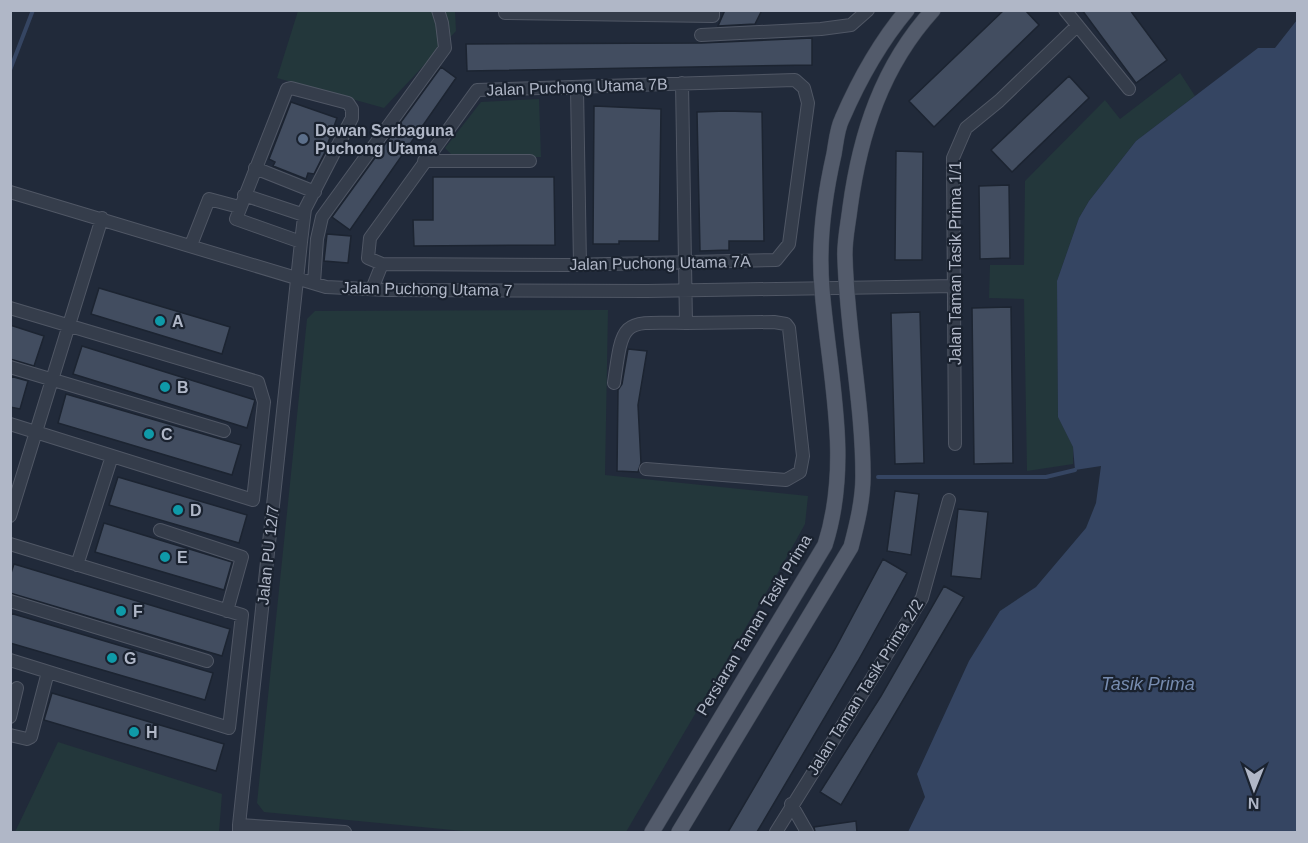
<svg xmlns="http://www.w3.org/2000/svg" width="1308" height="843" viewBox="0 0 1308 843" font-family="Arial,sans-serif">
  <rect width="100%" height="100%" fill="#212a3a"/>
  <!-- green -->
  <path fill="#23373b" d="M298,11H455L456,31L384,108L277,78Z
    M1180,73L1195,96L1136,141L1089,201L1079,218L1057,281L1058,417L1073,447V464L1027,471L1024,299L989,298L990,265H1024L1025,181L1105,100L1120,119Z
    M539,99L541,157L453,156L445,148L481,102Z
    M608,310L605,475L808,496L805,524L784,562L626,832H474L264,812L257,803L307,319L315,311Z
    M58,742L222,794L219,832H15Z"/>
  <!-- water -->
  <path fill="#354562" d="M1297,20V832H908L925,797L917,774L969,661L1000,611L1036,587L1086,528L1096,503L1101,466L1075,470L1073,447L1058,417L1057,281L1079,218L1089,201L1136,141L1258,48H1275Z"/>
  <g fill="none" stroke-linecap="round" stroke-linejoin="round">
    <!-- stream -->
    <path stroke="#354562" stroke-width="4" d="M10,70L33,10
      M878,477H1046L1075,470"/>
  </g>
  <!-- building -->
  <path fill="#424d60" stroke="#1c2431" stroke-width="1.5" d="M725,10H762L755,24L718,26Z
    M1004,10H1025L1039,25L934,127L909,101Z
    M1082,10H1130L1167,60L1136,83Z
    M812,38V65L467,71L466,44L701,43Z
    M441,67L456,78L350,230L332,217Z
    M1069,76L1089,98L1012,172L991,150Z
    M291,102L337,118L324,154L314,174L308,173L306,179L273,166L275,162L269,159Z
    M594,106L661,109L659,241H619V244H593Z
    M726,111L762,112L764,241H729V250L700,251L697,112Z
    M896,151L923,152L922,260H895Z
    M433,177H554L555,245L414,246L413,220H433Z
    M1009,185L1010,258L980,259L979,186Z
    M327,234L351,236L348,263L324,261Z
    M99,288L230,327L222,354L91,314Z
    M1011,307L1013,463L974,464L972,308Z
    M920,312L924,463L895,464L891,313Z
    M10,325L44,336L34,366L10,359Z
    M82,346L255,400L247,428L73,374Z
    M628,349L647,351L638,405L641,463L638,472L617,471L618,390L622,384Z
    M10,376L28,381L20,409L10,407Z
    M66,394L241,445L232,475L58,423Z
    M118,477L247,515L239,543L109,505Z
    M895,491L919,494L911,555L887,551Z
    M958,509L988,512L981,579L951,576Z
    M104,523L232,562L224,590L95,552Z
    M883,559L907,573L858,661L757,832H728L835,649Z
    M14,564L230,629L222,656L10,593V576Z
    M944,586L964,597L841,805L820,792L881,696Z
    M10,613L213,673L205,700L10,643Z
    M52,693L224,744L216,771L44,720Z
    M856,821L857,832H815L814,827Z"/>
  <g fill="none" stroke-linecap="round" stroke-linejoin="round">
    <!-- minor casing -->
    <g stroke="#505765" stroke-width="14">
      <path id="minor" d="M505,10V13L713,16V10
        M1065,10L1129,89
        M701,35L821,29L851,25L868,10
        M795,80L804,88L808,103L789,244L776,260L567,265L382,264L368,258L370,238L477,90Z
        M577,88L580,265
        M424,161H530
        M255,168L315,192
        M10,192L326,287L388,290L647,291L955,286
        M244,195L304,215
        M191,245L209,199L239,207
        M314,283L317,239L322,217L445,48L442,23L438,10
        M372,289L382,264
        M10,308L258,382L264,402L253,500L10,424
        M10,367L224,431
        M614,383C623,318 622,322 686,323
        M955,444L953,158L966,128L999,101L1077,26
        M646,469L786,480L800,472L803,456L789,328L786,324L774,322L686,323L682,83
        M10,516L102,218
        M160,530L242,557L227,611
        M10,544L242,615L229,728L10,660
        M77,565L112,456
        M10,601L207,661
        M10,717L17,688
        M10,735L27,739L31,737L48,672
        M791,804L807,832
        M239,825L345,832
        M239,832V825L301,242L305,209L352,118V109L348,103L291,88L287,89L284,97L236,219L301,242
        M776,832L922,598L949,500"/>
    </g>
    <!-- major casing -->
    <g stroke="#3e4654" stroke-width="16">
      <path id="major" d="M652,832L825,545C852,461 829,375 822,289C818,244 824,198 834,154C836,143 837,129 842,119C858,82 881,41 907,10
        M679,832L851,547C857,524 863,500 863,476C863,403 847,331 845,258C844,242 848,225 850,208C860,134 882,66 933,10"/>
    </g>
    <!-- minor -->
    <use href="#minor" stroke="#353d4b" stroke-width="12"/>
    <!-- major -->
    <use href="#major" stroke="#535b6b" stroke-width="15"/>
  </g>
  <!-- markers -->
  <circle fill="#5c6f8a" stroke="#1a222f" stroke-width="2" cx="303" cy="139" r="6"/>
  <g fill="#0f9aa8" stroke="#1a222f" stroke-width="2">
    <circle cx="160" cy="321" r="6"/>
    <circle cx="165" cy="387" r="6"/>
    <circle cx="149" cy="434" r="6"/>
    <circle cx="178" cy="510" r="6"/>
    <circle cx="165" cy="557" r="6"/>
    <circle cx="121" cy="611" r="6"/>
    <circle cx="112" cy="658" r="6"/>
    <circle cx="134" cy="732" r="6"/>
  </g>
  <g text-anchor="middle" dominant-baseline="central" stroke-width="4.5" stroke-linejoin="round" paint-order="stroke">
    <!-- street labels -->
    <g font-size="16" fill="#b0b7c7" stroke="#1a222f">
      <text transform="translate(577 87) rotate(-2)">Jalan Puchong Utama 7B</text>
      <text transform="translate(660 263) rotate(-1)">Jalan Puchong Utama 7A</text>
      <text transform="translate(955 263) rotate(-90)">Jalan Taman Tasik Prima 1/1</text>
      <text transform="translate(427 289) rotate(1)">Jalan Puchong Utama 7</text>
      <text transform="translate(268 555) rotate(-84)">Jalan PU 12/7</text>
      <text transform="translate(754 625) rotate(-59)">Persiaran Taman Tasik Prima</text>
      <text transform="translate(865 687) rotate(-58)">Jalan Taman Tasik Prima 2/2</text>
    </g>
    <!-- poi labels -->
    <g font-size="16" font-weight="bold" fill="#b0b7c7" stroke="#1a222f" text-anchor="start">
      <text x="315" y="130">Dewan Serbaguna<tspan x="315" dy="18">Puchong Utama</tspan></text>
      <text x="172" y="321">A</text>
      <text x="177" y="387">B</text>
      <text x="161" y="434">C</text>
      <text x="190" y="510">D</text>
      <text x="177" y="557">E</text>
      <text x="133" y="611">F</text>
      <text x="124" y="658">G</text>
      <text x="146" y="732">H</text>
    </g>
    <!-- water labels -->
    <g font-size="18" font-style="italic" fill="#778cb0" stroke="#1a222f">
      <text x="1148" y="684">Tasik Prima</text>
    </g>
  </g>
  <!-- border -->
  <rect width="1308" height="843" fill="none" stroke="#b0b7c7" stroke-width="24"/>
  <!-- north arrow -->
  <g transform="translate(1254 789) rotate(181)" stroke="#1a222f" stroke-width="4.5" paint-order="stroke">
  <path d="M0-4.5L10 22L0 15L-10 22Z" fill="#b0b7c7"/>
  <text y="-9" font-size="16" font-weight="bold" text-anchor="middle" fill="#b0b7c7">N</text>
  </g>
</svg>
